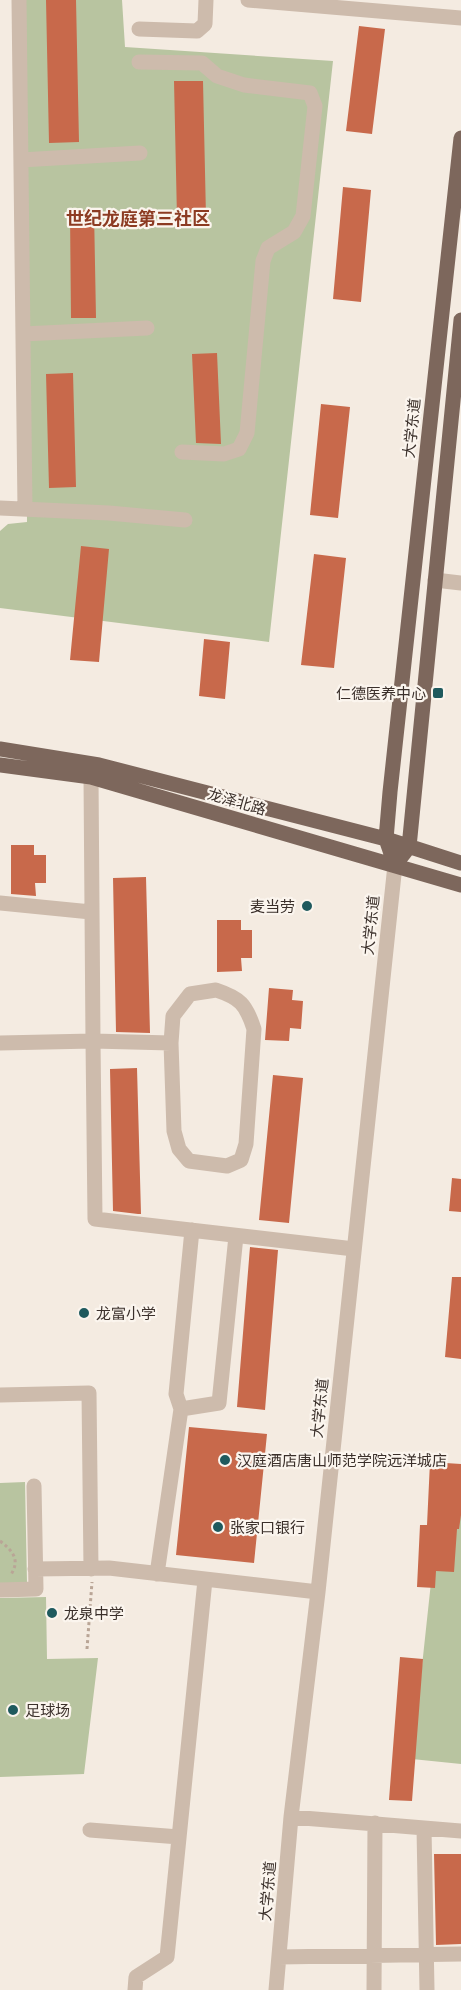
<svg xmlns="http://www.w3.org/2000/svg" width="461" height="1990" viewBox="0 0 461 1990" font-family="'Golos Text','Noto Sans SC',sans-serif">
  <rect width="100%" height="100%" fill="#f4ebe1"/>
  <!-- green -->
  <path fill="#b8c4a0" d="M26,0H122L125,47L333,61L269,642L0,608V531L8,524L27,522Z
    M442,1480L461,1483V1764L412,1759Z
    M25,1482L27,1583L0,1584V1483Z
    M46,1597L47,1659L98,1658L84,1774L0,1777V1598Z"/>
  <!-- building -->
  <path fill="#c8694b" d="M46,0H76L79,142L49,143Z
    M359,26L385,29L372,134L346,131Z
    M174,81H203L206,217L177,218Z
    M343,187L371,190L361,302L333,299Z
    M94,210L96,318H71L70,211Z
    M217,353L221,444L196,443L192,354Z
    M73,373L76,487L49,488L46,374Z
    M321,404L350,407L338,518L310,515Z
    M81,546L109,549L99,662L70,660Z
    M314,554L346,558L334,668L301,665Z
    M204,639L230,642L225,699L199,696Z
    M11,845H34V855H46V883H35L36,896L11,894Z
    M146,877L150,1033L116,1032L113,878Z
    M217,920H241V930H252V958H241L242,971L217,972Z
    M269,988L293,990L292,1000L303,1001L301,1029L290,1028L289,1041L265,1040Z
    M137,1068L141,1214H138L113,1211L110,1069Z
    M273,1075L303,1078L289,1223L259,1220Z
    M452,1178L461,1179V1212L449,1211Z
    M250,1247L278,1250L265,1410L237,1407Z
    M452,1277H461V1359L445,1357Z
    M189,1427L267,1434L254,1563L176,1555Z
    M430,1462L461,1464V1515L459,1529H457L454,1572L436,1571L435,1588L417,1587L420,1525H427Z
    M400,1657L423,1659L412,1801L389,1800Z
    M434,1854H461V1944L436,1945Z"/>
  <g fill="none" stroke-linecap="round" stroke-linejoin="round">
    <!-- path -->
    <path stroke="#b9a596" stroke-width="3" stroke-dasharray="3 3" stroke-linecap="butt" d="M0,1541C13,1551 21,1560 10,1576
      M87,1649L92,1582"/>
    <!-- minor -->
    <path stroke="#cdbbac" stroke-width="15" d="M19,0L25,509
      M248,0L461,18
      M139,29L197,31L205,24L206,0
      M139,62L202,63L217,76L244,85L310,93L315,106L303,216L294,232L268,248L263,261L247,433L239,449L224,454L182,452
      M21,160L140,153
      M23,334L147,328
      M0,508L109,513L185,520
      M435,580L461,583
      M0,903L91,912
      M216,990C240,998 246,1004 254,1029L246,1144L241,1160L227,1166L189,1161L179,1149L174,1131L171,1043L173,1016L190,994Z
      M0,1043L93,1041L91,777
      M171,1043L93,1041L95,1219L354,1249
      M0,1395L89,1393L91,1569
      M181,1409L219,1403L236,1236
      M35,1569L109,1568L318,1592
      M157,1574L181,1409L176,1394L192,1230
      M0,1590L36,1589L34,1486
      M291,1817L461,1831
      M424,1828L427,1990
      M90,1830L179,1837
      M279,1957L461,1954
      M135,1990L136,1977L167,1957L205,1580
      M276,1990L291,1817L318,1592L395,865
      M374,1990L375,1823"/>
    <!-- major -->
    <path stroke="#7d675c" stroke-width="15" d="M0,749L99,765L386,839L461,863
      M0,765L91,777L461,885
      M395,865L386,839L390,792L461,138
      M395,865L409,847L461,320"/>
  </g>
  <!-- markers -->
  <g fill="#1f5a5e" stroke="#fbf5ee" stroke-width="2">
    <rect x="432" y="687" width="12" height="12" rx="3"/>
    <circle cx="307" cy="906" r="6"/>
    <circle cx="84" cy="1313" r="6"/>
    <circle cx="225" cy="1460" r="6"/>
    <circle cx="218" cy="1527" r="6"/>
    <circle cx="52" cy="1613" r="6"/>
    <circle cx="13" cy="1710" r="6"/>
  </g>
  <g text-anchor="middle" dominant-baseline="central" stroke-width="4.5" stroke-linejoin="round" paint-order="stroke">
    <!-- street labels -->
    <g font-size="15" fill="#3b302b" stroke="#fbf5ee">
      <text transform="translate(411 428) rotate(-84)">大学东道</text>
      <text transform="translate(237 801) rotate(16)">龙泽北路</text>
      <text transform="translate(370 925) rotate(-84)">大学东道</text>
      <text transform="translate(319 1408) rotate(-84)">大学东道</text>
      <text transform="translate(267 1891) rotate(-85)">大学东道</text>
    </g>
    <!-- poi labels -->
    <g font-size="15" fill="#3b302b" stroke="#fbf5ee" text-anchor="start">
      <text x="426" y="693" text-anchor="end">仁德医养中心</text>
      <text x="295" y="906" text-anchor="end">麦当劳</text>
      <text x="96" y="1313">龙富小学</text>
      <text x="237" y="1460">汉庭酒店唐山师范学院远洋城店</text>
      <text x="230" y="1527">张家口银行</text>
      <text x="64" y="1613">龙泉中学</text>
      <text x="25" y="1710">足球场</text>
    </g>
    <!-- quarter labels -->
    <g font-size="18" font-weight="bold" fill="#8c3b22" stroke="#fbf5ee">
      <text x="138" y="218">世纪龙庭第三社区</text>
    </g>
  </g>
</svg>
